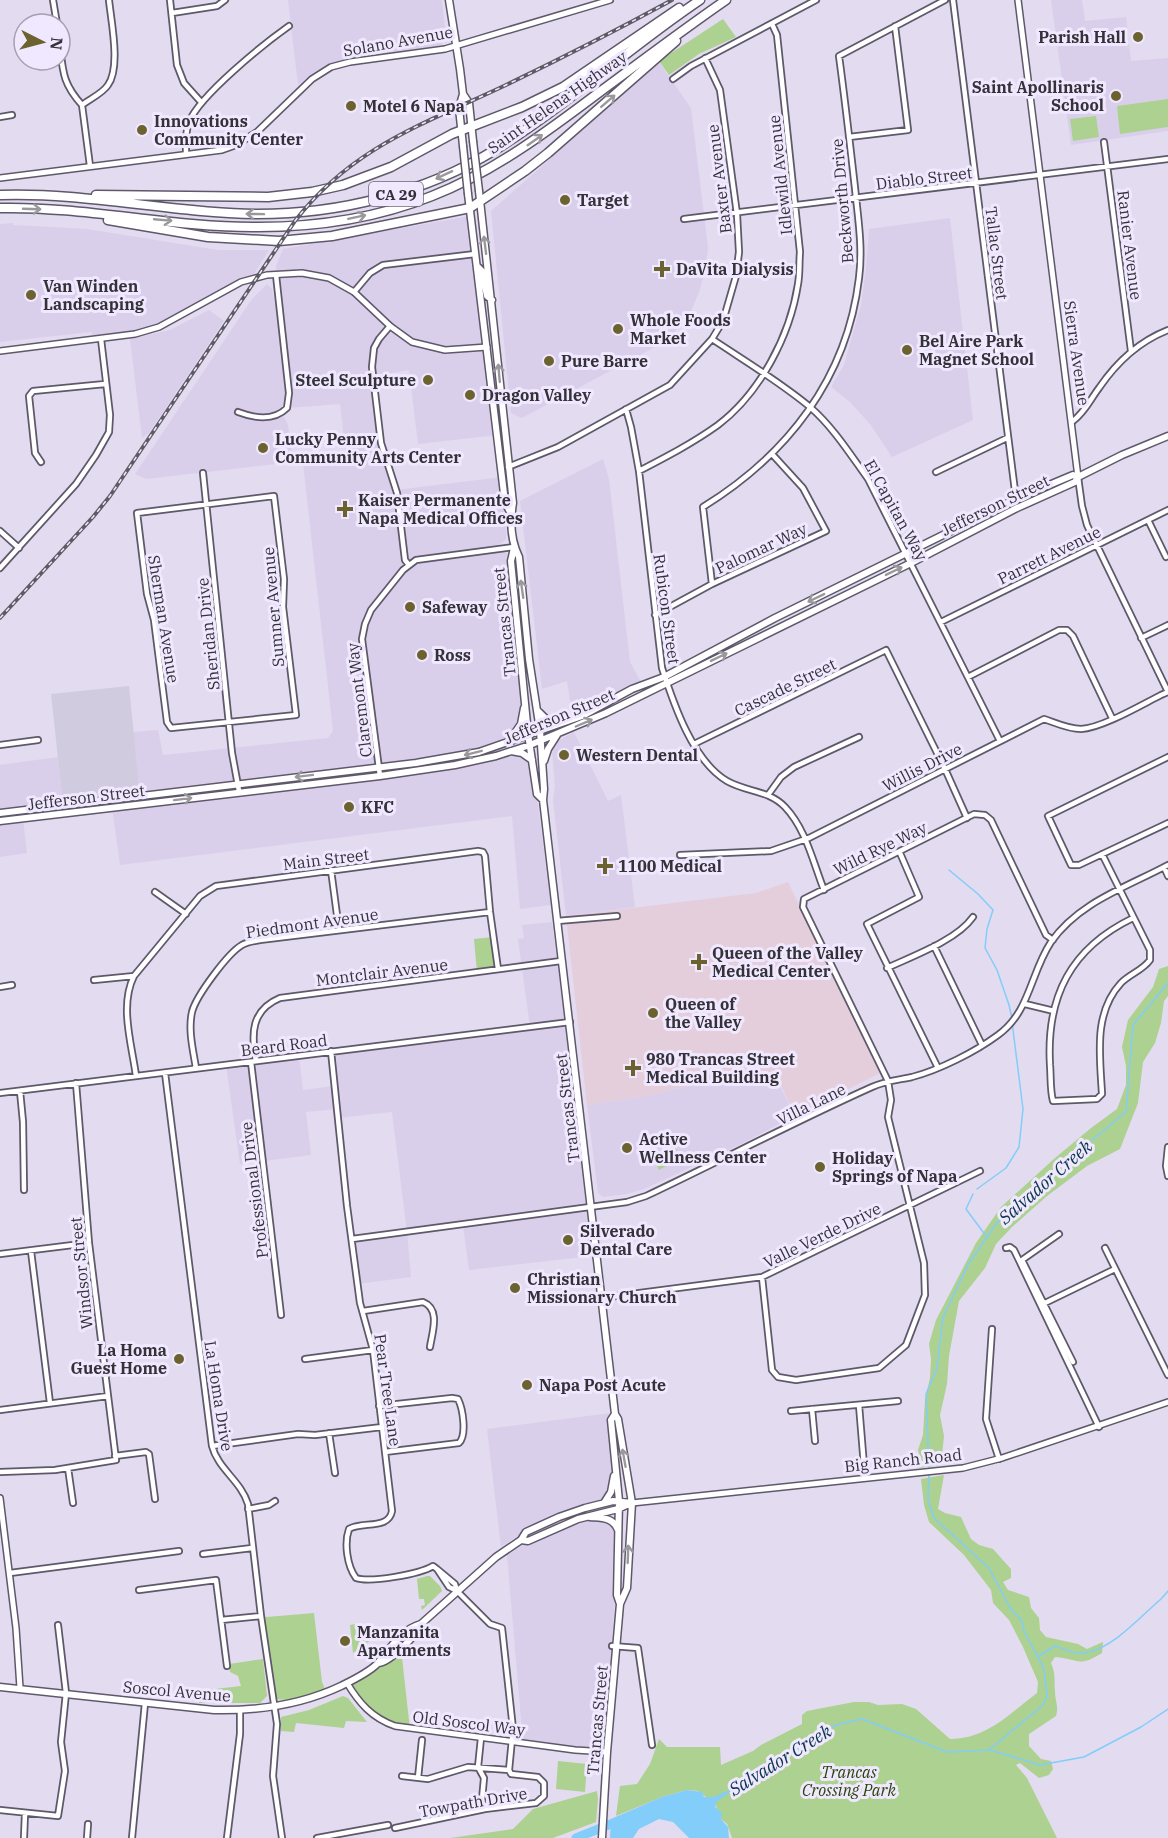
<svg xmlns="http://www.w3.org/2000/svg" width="1168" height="1838" viewBox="0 0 1168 1838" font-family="'IBM Plex Serif',serif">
  <rect width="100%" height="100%" fill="#e3dbf0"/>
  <!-- built -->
  <path fill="#dacfeb" d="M288,0H442L446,38L442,44L434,48L346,59L314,72L298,85Z
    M1051,0H1082L1085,21L1126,17L1131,61L1168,58V131L1071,145Z
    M659,62L691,108L708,248L705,271L699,292L690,314L668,340L522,418L511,413L491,211Z
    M470,216L497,435L418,444L409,370L374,376L381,443L396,490L502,477L506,513V539L494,549L507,553L512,584L523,698L522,719L509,741L444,759L140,796L133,732L158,730L163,755L328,738L333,731L303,463L346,457L340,404L287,408L282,413L288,425L293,462L146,479L135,474L252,299L267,284L272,289L275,304L279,308L276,266L283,249Z
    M950,218L973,420L892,457L870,424L849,401L831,387L844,365L861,305L866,268L869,229Z
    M13,223V225L87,229L218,250H269L251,279L159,327L96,339L91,332L0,342V224Z
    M209,310L224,321L149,433L142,438L130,339L170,330Z
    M603,459L609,479L630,662L642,684L572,713L567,681L542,689L520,501Z
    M574,732L608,801L621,795L635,907L566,916L553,800L555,786L552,752L558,741Z
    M510,751L532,760L551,905L520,909L512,816L120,865L112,807L455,765Z
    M58,757L63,804L0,813V765Z
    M23,819L27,853L0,857V821Z
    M552,922L572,1074L592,1256L469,1270L463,1225L407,1232L411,1277L357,1284L352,1239L407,1232L392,1112L338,1118L337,1109L306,1112L311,1155L240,1164L226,1065L299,1056L303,1090L334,1086L331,1051L530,1027L518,939L524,938L522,925Z
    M777,1074L779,1084L795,1116L737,1146L644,1189L627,1194L603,1197L598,1193L587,1105L650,1095L705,1082Z
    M611,1413L615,1468L612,1490L605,1501L522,1533L501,1547L487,1429Z
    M583,1517L614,1522L619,1541L606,1725L602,1737L596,1744L587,1748L575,1750L523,1743L507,1555L531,1540Z"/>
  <!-- industrial -->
  <path fill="#d1cbe0" d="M129,686L140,796L63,804L51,694Z"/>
  <!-- medical -->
  <path fill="#e4cedb" d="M788,882L880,1073L795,1116L776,1074L705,1082L650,1095L587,1105L566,916L756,893Z"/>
  <!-- green -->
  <path fill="#add190" d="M723,19L736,37L699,54L669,75L659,61Z
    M1168,99V127L1120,134L1117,106Z
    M1096,116L1099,137L1073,141L1070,119Z
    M493,937L498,969L477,972L474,939Z
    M1168,966V996L1164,1001L1161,1023L1155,1043L1143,1062L1138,1103L1120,1149L1087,1166L1047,1196L1012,1227L996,1244L985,1268L959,1301L949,1356L947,1384L940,1415L944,1436L941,1465L919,1468L920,1458L918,1450L923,1435L925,1400L930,1378L931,1359L929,1344L936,1320L976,1243L1001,1207L1055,1158L1091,1128L1117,1109L1126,1085V1066L1122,1047L1128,1020L1153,987L1159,969Z
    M674,1145L681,1158L659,1170L652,1156Z
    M944,1475L938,1509L945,1513L961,1517L971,1539L979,1545L993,1549L1011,1569V1578L1003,1582L1008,1590L1029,1597L1031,1608L1039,1618L1040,1630L1046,1637L1078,1644L1087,1649L1103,1642L1102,1653C1078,1668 1080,1659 1055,1657L1051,1663C1056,1674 1054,1680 1055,1692C1055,1701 1059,1706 1056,1716L1029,1734V1746L1041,1759L1051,1761L1053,1769L1049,1775L1039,1778L1020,1763L1016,1765L1027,1778L1057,1838H732L727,1824L721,1819L715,1804L698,1791L687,1790L662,1797L616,1816L620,1786L637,1784L650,1764L659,1739L667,1747H720L721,1765L753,1751L761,1745L802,1724V1715L807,1711L854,1702H869L878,1705L902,1704L916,1709L950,1739C987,1739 1009,1714 1037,1693L1038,1682L1023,1647L1009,1620L993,1603L991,1590L964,1555L929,1522L924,1505L921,1479Z
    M427,1576H430L440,1586L442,1591L422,1610L421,1606L425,1605L424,1599H419L417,1579Z
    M314,1613L322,1682L325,1689L291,1700L272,1699L261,1616L267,1617Z
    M362,1623L372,1637L371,1640L353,1653L350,1625Z
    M401,1648L410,1730L404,1729L368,1711L349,1685L372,1672Z
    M263,1659L267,1696L260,1703H199L198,1691L241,1686L238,1676L230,1672L229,1664Z
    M343,1696L348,1698L367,1722L346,1721L344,1728L296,1723L294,1732L281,1731V1717L309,1710Z
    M558,1761L587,1764L585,1792L556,1789Z
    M597,1791L598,1799L596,1822L553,1838H450L513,1829L533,1809Z"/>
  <!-- water -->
  <path fill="#82cdf9" d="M687,1790L702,1792L704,1797H714L727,1791L729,1793L717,1801L715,1807L722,1813L721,1819L728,1827L729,1838H689L673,1822L659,1819L639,1829L633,1838H610L611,1819L662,1797Z"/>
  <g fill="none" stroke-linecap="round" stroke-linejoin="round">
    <!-- stream -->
    <path stroke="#82cdf9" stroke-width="1.5" d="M949,870L978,894L993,910L987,929L985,948L997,970L1009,1005L1012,1018
      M977,1189L1006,1168L1019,1147L1023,1109L1012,1022
      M973,1194L966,1209L986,1236
      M929,1468L926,1394L937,1368L943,1317L969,1263L996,1224L1028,1193L1126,1112L1133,1025L1168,983
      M1039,1656L1055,1646C1066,1650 1076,1655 1088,1652C1113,1648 1141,1616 1161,1599L1168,1591
      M990,1750L1040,1765L1084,1757L1141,1727L1168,1709
      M728,1792L836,1725L862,1719L947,1752L989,1750L1043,1705L1047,1696L1044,1669L1024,1631L1022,1621L1010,1608L989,1568L934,1518L928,1500L929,1473"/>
    <!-- river -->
    <path stroke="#82cdf9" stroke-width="9" d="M576,1838L621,1820"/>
    <!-- minor casing -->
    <g stroke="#5f586a" stroke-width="8">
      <path id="minor" d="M53,0L57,24
        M170,0L177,65L184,83L201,102
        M953,0L1016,499
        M172,13L217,6L225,0
        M60,48C63,74 64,85 82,105
        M673,79L691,66L816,0
        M0,117L12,115
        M849,137L908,130L895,26
        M1104,142L1131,351
        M186,154C186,143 185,132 189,122C200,95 265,43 289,26
        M90,166L82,105C90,99 103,93 108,85C121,67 111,21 109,0
        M684,219L1168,159
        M354,292L370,273L383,265L475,254
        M390,326L379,339L374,348L372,367L381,443L397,493L405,560L409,565
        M712,339C745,361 780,382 810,407C833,427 850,454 868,479L1000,741
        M626,409L631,427L639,471L662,668C674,705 693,761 727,781C746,792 769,790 785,807C806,829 813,862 824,890
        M238,412C254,418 273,422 287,408L289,393L276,275
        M1073,421C1085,412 1090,400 1099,388C1116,363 1140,341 1168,330
        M41,462L35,453L29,396L33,391L105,384
        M508,467L558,447L670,385L712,339L723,321L736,276L739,252L737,214L720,90L705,58
        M639,471C666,457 693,443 718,425C760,393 790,336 798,284C800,273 799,262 800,252L777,35L772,24
        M936,472L1007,438
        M203,473L232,753L239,791
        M274,496L284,579L283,607L296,715L171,728L167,722L154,620L147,594L137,513Z
        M1148,520L1166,557
        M0,531L19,548
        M0,568L76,484L96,455L109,432L110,415L101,339
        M712,584L703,507C787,455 847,379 859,278C863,248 858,218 855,188C850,144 845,100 839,56L945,0
        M655,615L712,584L826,531L803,488L772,454
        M941,622L1168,510
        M1141,638L1168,625
        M968,677L1059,630H1067L1073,636L1112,718
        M694,744L886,650L945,769L967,818
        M0,745L38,740
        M1168,757L1048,816L1071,865H1079L1168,823
        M380,776L362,639L365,624L371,610L403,570L416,560L514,547
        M768,795L781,777L794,767L859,737
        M900,853L919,897L867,924L938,1068
        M1102,854L1150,950V960C1143,970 1130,974 1121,983C1093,1013 1100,1056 1102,1094L1097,1099L1053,1101C1050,1090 1051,1077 1050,1065C1046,996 1071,948 1133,918
        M680,855L771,851L809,838L1044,719C1056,723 1068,729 1081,729C1102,728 1141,705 1161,695L1168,692L1087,525L1082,506L1078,477
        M1164,867L1168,876
        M331,870L339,930
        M155,892L186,914
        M557,921L617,916
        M934,946L982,1045
        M887,968C913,956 957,940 973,917
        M134,976C119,1006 132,1045 136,1076
        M94,980L134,976L200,896L216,886L478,851L483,852L485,856L490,912L498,969
        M0,987L12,985
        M1025,1004L1054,1011
        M331,1051L347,1206L360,1303L373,1350L392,1511C389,1530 362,1521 349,1529C344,1543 347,1566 356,1578C370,1583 420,1574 433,1566L437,1569
        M256,1061C251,1034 251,1010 280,998L561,961
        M251,1062L281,1315
        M196,1068C193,1050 188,1030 192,1012C196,996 228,953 242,945C247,942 254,941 260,940L490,912
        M165,1073L212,1446C218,1469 241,1481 248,1504L261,1616L277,1724L273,1776L282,1838
        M20,1091L23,1122L24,1190
        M0,1093L570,1022
        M1168,1147L1166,1166L1168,1176
        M1059,1234L1022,1260L1073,1362
        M352,1239L627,1202L646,1196C722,1160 796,1121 872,1087C885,1081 898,1080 912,1077C939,1070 975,1052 998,1035C1030,1012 1030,974 1051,942C1079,902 1127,887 1168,865
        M1006,1248L1010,1247L1014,1250L1099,1427
        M1105,1248L1168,1375
        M31,1251L50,1403
        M0,1254L89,1243
        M762,1277L772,1370L778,1377L796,1380L879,1368L906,1345L925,1295L924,1263L888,1117L891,1100L888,1081L803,907L804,899L974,814L985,815L991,820L1046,935L1053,940
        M601,1298L762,1277L980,1171
        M1045,1303L1115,1269
        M363,1311L423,1302C441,1309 432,1333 430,1347
        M992,1329L986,1419L999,1459
        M305,1359L373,1350
        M859,1405L865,1478
        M379,1406L452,1398L458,1399C463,1409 467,1435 459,1443L385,1452
        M812,1409L815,1441
        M0,1410L108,1396
        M791,1411L898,1401
        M329,1433L335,1473
        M212,1446L298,1434L315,1435L382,1427
        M115,1456L146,1452L149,1454L155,1499
        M68,1468L73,1503
        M0,1472L55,1470L116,1460L89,1243L76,1083
        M248,1509L269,1505L275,1501
        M203,1554L252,1548
        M10,1573L179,1551
        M139,1590L216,1580L227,1666
        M457,1591L455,1584L437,1569L449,1587L457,1591L490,1624L502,1628L513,1729L509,1770
        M221,1620L261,1616
        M612,1646L638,1648L652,1745
        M481,1738L478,1767L484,1778L481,1810
        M418,1778L422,1740
        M0,1810L58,1816L65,1771L61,1742L66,1693L58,1625
        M395,1828L485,1809L536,1803L544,1796V1783L538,1777L511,1774L509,1770L468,1767L428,1779L402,1776
        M24,1838L25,1813
        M87,1838L88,1824
        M132,1838L145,1703
        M227,1838L240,1734V1711
        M317,1838L388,1825"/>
    </g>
    <!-- tertiary casing -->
    <g stroke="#5f586a" stroke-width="8">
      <path id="tertiary" d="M1018,0L1078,477
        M0,178L222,150L236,145L257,132L312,79L331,67L350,62L445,49L610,0
        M0,351L135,334L159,327L241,282L267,275L302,273L329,278L354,292L390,326L412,342L445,350L487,347
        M0,1498L16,1628L20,1688
        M632,1503L963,1468L1002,1458L1168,1402
        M347,1683C359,1703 372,1718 395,1726L575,1750L607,1752"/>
    </g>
    <!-- secondary casing -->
    <g stroke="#5f586a" stroke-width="9">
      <path id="secondary" d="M449,0L460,69L463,94L459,108L463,146
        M463,94L469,103L473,141
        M479,191L513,503C510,521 511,541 519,557L529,659L540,730L544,789L543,800L615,1414L618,1419L632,1503L627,1588L620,1604L607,1752L602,1838
        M468,194L505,502L511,514
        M477,266L482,271L487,296L492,300
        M514,548L511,561L528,734L537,794L543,800
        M539,712L548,721L560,723
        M511,739L521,724L524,708
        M511,751L522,753L532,760
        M544,761L548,749L557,735
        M0,813L416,763L479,752L582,716L632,689L664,677L775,618L1016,499L1073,475L1078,477
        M0,821L380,776L455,765L496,756L530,745L606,713L911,563L1017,508L1075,482L1078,477L1122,455L1168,436
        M615,1414L611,1420L619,1501L617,1595L620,1604
        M604,1503L611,1492L614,1476
        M590,1517C602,1518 613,1517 618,1530
        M521,1540L528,1541L578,1519L618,1509L631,1503
        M378,1663C389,1663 417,1635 421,1624
        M0,1687L214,1710C259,1711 301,1705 341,1686C353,1680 368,1673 377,1664C389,1650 402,1629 421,1624L496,1557L521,1540L526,1532L559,1517L585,1508L613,1501L632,1503"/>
    </g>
    <!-- motorway casing -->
    <g stroke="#5f586a" stroke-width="11">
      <path id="motorway" d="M0,195C86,192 171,213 257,214C340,214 424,193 495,150C567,105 630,47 700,0
        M96,195L268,197L312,192L343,185L391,167L452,134L522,107L563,87L679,8
        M0,208C86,206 172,228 258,227C317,227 377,218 432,196C495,171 548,131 601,91C643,60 684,29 726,0
        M108,220L208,237L279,241L332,236L470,208L525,171L548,153L676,41"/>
    </g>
    <!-- minor -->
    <use href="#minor" stroke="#fff" stroke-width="4.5"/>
    <!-- tertiary -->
    <use href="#tertiary" stroke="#fff" stroke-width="5"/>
    <!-- secondary -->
    <use href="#secondary" stroke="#fff" stroke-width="6"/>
    <!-- motorway -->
    <use href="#motorway" stroke="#fff" stroke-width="8"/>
    <!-- rail casing -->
    <g stroke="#5f5b66" stroke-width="4">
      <path id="rail" d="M0,618L93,517L110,496L295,221C352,147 424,124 506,85C562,58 617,30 672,0"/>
    </g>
    <!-- rail -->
    <use href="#rail" stroke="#f0e8fe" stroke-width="1.5" stroke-dasharray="4.5" stroke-linecap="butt"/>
    <!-- secondary-bridge casing -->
    <g stroke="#5f586a" stroke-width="9" stroke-linecap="butt">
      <path id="secondary-bridge" d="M473,141L479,191
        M463,146L468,194"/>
    </g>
    <!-- secondary-bridge -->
    <use href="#secondary-bridge" stroke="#fff" stroke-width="6"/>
  </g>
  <!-- one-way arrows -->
  <defs><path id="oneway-shaft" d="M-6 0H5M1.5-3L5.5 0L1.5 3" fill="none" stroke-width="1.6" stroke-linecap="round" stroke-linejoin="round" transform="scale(1.5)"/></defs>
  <g stroke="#9a989c">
    <use href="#oneway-shaft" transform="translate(608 101) rotate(-41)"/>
    <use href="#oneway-shaft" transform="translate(535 140) rotate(-35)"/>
    <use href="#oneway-shaft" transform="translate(444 175) rotate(155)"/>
    <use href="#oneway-shaft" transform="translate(32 209) rotate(2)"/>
    <use href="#oneway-shaft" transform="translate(255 214) rotate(-179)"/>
    <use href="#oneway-shaft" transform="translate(357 217) rotate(-12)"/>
    <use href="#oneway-shaft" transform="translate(163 220) rotate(5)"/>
    <use href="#oneway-shaft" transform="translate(485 245) rotate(-97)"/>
    <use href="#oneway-shaft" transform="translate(499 373) rotate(-95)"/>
    <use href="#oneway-shaft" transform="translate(894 571) rotate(-26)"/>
    <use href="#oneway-shaft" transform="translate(522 589) rotate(-98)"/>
    <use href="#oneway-shaft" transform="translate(816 598) rotate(154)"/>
    <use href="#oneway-shaft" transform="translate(719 657) rotate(-26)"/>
    <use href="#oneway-shaft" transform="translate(584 723) rotate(-23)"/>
    <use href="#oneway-shaft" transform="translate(473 753) rotate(166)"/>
    <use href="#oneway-shaft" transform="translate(304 776) rotate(173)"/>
    <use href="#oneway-shaft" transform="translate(183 799) rotate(-7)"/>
    <use href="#oneway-shaft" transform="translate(624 1458) rotate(-100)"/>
    <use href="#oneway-shaft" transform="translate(628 1554) rotate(-88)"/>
  </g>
  <!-- markers -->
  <g fill="#6c622f" stroke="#f0e8fe" stroke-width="2">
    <circle cx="1138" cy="37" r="6"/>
    <circle cx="1116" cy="96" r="6"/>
    <circle cx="351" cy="106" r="6"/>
    <circle cx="142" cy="130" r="6"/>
    <circle cx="565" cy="200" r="6"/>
    <path d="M659 260h6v6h6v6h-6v6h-6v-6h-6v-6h6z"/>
    <circle cx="31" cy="295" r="6"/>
    <circle cx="618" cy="329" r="6"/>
    <circle cx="907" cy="350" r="6"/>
    <circle cx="549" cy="361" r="6"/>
    <circle cx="428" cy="380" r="6"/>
    <circle cx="470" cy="395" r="6"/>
    <circle cx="263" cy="448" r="6"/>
    <path d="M342 500h6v6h6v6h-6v6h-6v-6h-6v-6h6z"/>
    <circle cx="410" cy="607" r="6"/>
    <circle cx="422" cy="655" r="6"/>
    <circle cx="564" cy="755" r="6"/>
    <circle cx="349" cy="807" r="6"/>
    <path d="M602 857h6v6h6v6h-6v6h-6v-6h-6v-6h6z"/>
    <path d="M696 953h6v6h6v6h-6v6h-6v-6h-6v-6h6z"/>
    <circle cx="653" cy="1013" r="6"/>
    <path d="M630 1059h6v6h6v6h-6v6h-6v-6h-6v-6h6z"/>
    <circle cx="627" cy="1148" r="6"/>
    <circle cx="820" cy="1167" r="6"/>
    <circle cx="568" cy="1240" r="6"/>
    <circle cx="515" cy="1288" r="6"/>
    <circle cx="179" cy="1359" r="6"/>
    <circle cx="527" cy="1385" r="6"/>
    <circle cx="345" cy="1641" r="6"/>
  </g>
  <g text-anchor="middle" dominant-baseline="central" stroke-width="6" stroke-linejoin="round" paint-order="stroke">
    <!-- shield labels -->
    <rect fill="#f0e8fe" stroke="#6c6874" stroke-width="1.5" x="369" y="182" width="54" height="24" rx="4.5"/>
    <g font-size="15" font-weight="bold" fill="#343139">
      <text x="396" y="194">CA 29</text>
    </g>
    <!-- poi labels -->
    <g font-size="16" font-weight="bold" fill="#343139" stroke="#f0e8fe" text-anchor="start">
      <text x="1126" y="37" text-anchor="end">Parish Hall</text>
      <text x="1104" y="87" text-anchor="end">Saint Apollinaris<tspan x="1104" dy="18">School</tspan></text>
      <text x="363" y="106">Motel 6 Napa</text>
      <text x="154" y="121">Innovations<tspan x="154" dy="18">Community Center</tspan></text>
      <text x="577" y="200">Target</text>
      <text x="676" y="269">DaVita Dialysis</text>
      <text x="43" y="286">Van Winden<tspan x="43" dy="18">Landscaping</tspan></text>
      <text x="630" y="320">Whole Foods<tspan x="630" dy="18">Market</tspan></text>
      <text x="919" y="341">Bel Aire Park<tspan x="919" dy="18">Magnet School</tspan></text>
      <text x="561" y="361">Pure Barre</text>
      <text x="416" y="380" text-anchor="end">Steel Sculpture</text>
      <text x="482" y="395">Dragon Valley</text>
      <text x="275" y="439">Lucky Penny<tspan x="275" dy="18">Community Arts Center</tspan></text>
      <text x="358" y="500">Kaiser Permanente<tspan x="358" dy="18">Napa Medical Offices</tspan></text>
      <text x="422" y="607">Safeway</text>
      <text x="434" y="655">Ross</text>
      <text x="576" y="755">Western Dental</text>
      <text x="361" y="807">KFC</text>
      <text x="618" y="866">1100 Medical</text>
      <text x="712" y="953">Queen of the Valley<tspan x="712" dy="18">Medical Center</tspan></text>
      <text x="665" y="1004">Queen of<tspan x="665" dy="18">the Valley</tspan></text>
      <text x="646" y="1059">980 Trancas Street<tspan x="646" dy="18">Medical Building</tspan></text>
      <text x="639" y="1139">Active<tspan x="639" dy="18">Wellness Center</tspan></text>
      <text x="832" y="1158">Holiday<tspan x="832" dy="18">Springs of Napa</tspan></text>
      <text x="580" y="1231">Silverado<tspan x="580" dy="18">Dental Care</tspan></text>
      <text x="527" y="1279">Christian<tspan x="527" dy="18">Missionary Church</tspan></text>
      <text x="167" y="1350" text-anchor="end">La Homa<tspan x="167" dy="18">Guest Home</tspan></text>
      <text x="539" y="1385">Napa Post Acute</text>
      <text x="357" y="1632">Manzanita<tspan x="357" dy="18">Apartments</tspan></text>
    </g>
    <!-- street labels -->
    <g font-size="16" fill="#343139" stroke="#f0e8fe">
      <text transform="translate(398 41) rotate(-10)">Solano Avenue</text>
      <text transform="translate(557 102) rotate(-35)">Saint Helena Highway</text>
      <text transform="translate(780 175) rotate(-96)">Idlewild Avenue</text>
      <text transform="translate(924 178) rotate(-7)">Diablo Street</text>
      <text transform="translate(719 179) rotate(-97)">Baxter Avenue</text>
      <text transform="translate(842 201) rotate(-95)">Beckworth Drive</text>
      <text transform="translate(1130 245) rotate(83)">Ranier Avenue</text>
      <text transform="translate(997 253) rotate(83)">Tallac Street</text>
      <text transform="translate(1077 353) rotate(82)">Sierra Avenue</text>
      <text transform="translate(995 505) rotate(-26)">Jefferson Street</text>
      <text transform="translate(896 510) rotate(61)">El Capitan Way</text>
      <text transform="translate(761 548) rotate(-25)">Palomar Way</text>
      <text transform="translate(1049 555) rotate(-26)">Parrett Avenue</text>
      <text transform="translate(273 607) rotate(-95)">Sumner Avenue</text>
      <text transform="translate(667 609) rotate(82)">Rubicon Street</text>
      <text transform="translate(164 619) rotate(81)">Sherman Avenue</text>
      <text transform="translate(504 622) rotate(-96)">Trancas Street</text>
      <text transform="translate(208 634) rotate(-96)">Sheridan Drive</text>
      <text transform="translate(785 687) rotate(-26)">Cascade Street</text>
      <text transform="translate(359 700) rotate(-97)">Claremont Way</text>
      <text transform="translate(559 716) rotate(-23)">Jefferson Street</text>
      <text transform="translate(922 767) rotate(-27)">Willis Drive</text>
      <text transform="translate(86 797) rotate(-7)">Jefferson Street</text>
      <text transform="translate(880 848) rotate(-26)">Wild Rye Way</text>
      <text transform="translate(326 859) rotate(-7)">Main Street</text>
      <text transform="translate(312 923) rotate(-8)">Piedmont Avenue</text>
      <text transform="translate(382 972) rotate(-7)">Montclair Avenue</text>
      <text transform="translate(284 1045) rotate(-7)">Beard Road</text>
      <text transform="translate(811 1104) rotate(-26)">Villa Lane</text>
      <text transform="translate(567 1108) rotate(-97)">Trancas Street</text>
      <text transform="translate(254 1190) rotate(-97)">Professional Drive</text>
      <text transform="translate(822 1235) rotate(-26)">Valle Verde Drive</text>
      <text transform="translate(81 1273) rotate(-96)">Windsor Street</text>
      <text transform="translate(388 1390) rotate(82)">Pear Tree Lane</text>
      <text transform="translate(219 1396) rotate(81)">La Homa Drive</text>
      <text transform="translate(903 1460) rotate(-6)">Big Ranch Road</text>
      <text transform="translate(177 1691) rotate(5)">Soscol Avenue</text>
      <text transform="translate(597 1720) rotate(-85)">Trancas Street</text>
      <text transform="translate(469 1723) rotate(7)">Old Soscol Way</text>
      <text transform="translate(473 1802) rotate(-10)">Towpath Drive</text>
    </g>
    <!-- park labels -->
    <g font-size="16" font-style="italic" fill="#294508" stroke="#f0e8fe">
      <text x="849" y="1772">Trancas<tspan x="849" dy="18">Crossing Park</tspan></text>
    </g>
    <!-- water labels -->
    <g font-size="18" font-style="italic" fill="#0a364c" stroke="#f0e8fe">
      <text transform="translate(1045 1182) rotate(-41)">Salvador Creek</text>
      <text transform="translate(780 1760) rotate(-32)">Salvador Creek</text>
    </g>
  </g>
  <!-- north arrow -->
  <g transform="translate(42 42) rotate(96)"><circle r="28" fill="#f0e8fe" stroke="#a59faf" stroke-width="1.5"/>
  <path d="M0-4.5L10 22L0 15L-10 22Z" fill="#6c622f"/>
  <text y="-9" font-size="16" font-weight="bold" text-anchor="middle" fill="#343139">N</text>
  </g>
</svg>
